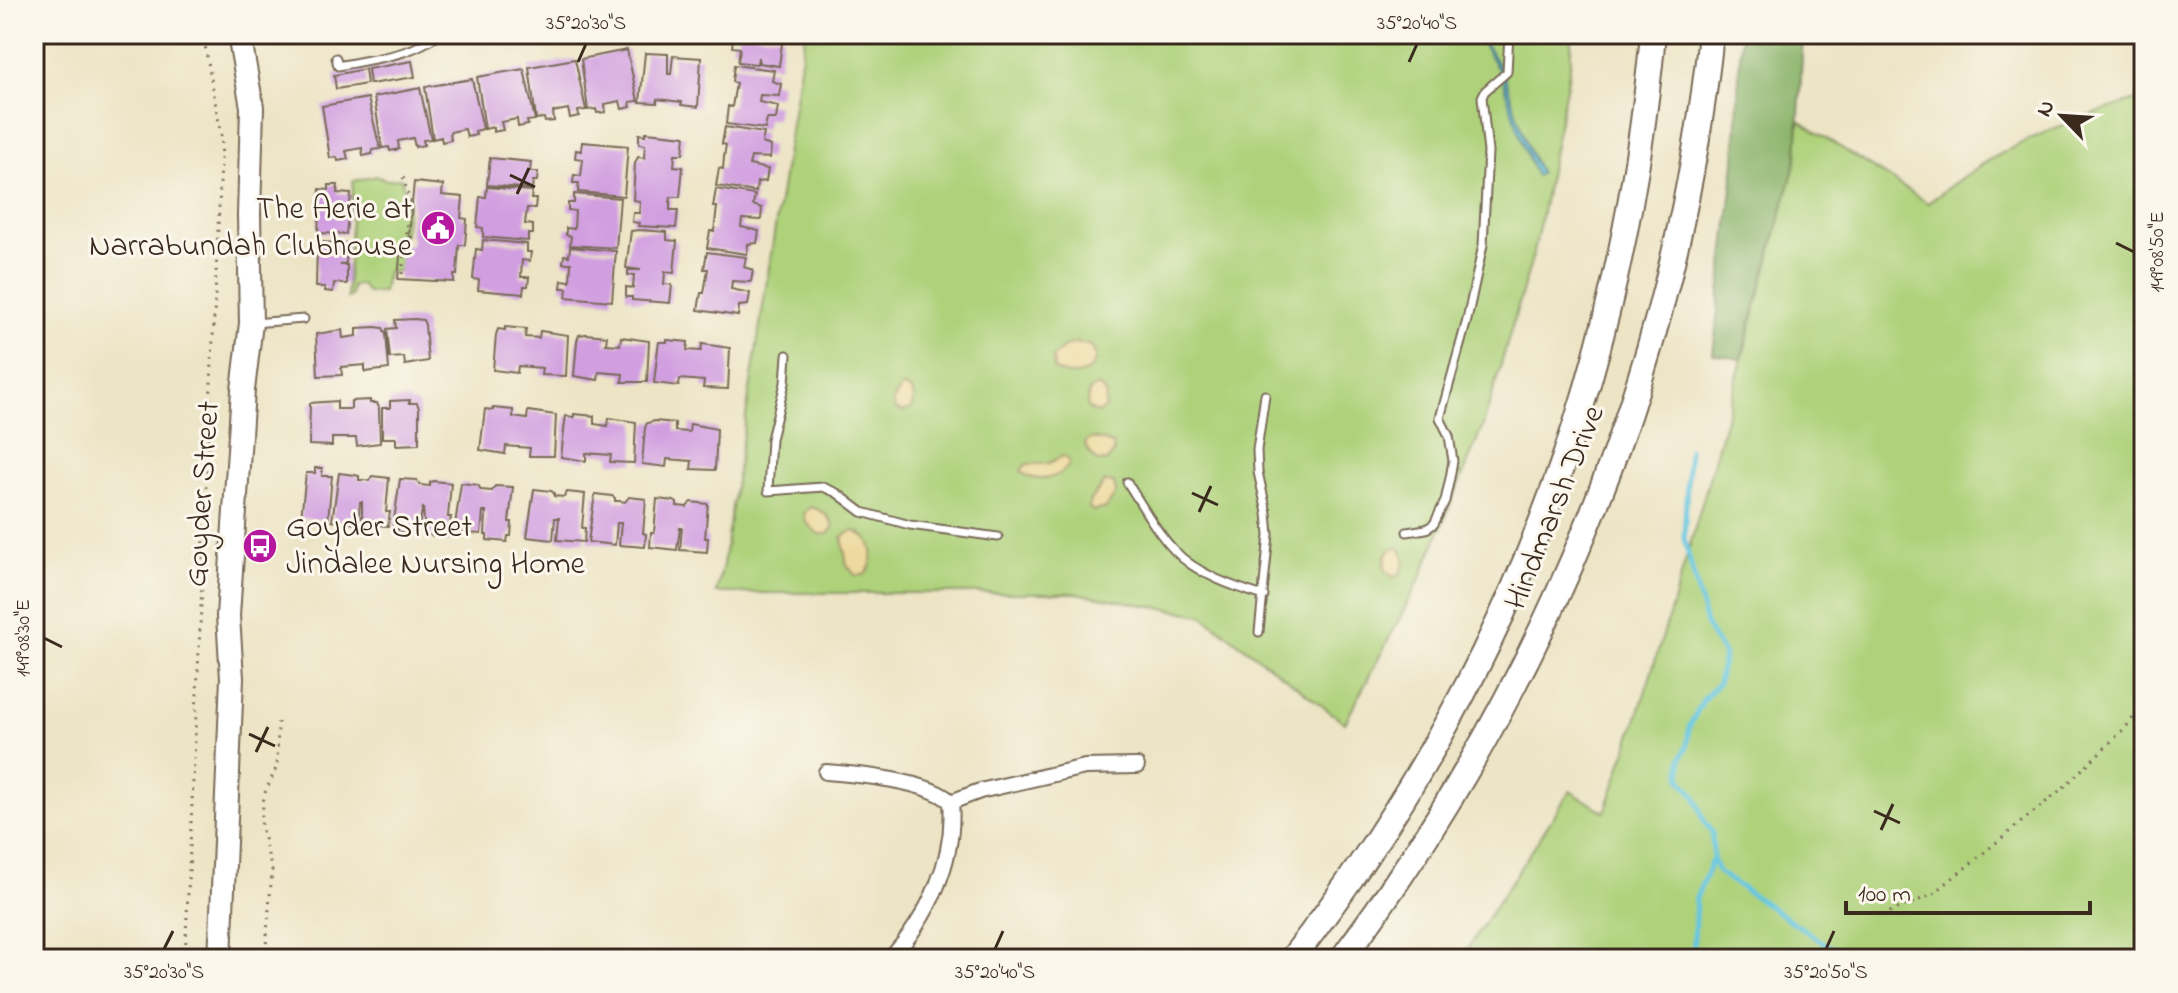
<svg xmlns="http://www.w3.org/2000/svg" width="2178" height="993" viewBox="0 0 2178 993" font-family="'Indie Flower',sans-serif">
  <rect width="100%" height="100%" fill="#fbf7ec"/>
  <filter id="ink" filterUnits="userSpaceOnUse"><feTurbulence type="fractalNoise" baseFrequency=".0125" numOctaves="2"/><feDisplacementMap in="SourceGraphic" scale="16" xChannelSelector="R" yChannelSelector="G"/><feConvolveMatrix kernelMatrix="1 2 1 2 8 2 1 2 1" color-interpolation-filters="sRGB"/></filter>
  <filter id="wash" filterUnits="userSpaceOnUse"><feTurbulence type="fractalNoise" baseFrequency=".006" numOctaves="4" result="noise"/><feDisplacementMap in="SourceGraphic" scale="32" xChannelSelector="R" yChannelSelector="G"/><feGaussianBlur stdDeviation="1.8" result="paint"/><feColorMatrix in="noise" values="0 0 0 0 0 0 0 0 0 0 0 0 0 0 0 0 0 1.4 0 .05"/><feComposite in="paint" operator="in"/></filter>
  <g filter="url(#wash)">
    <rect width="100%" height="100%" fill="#ece4c5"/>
    <!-- green -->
    <path fill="#aed17a" stroke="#747e4c" stroke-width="2" d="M805,34H1572L1570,67L1535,248L1483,426L1421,577L1345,723L1202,615L1076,593H716L723,565Z
      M2144,98V959H1461L1570,791L1605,812C1681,597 1737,376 1797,157L1799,121L1928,203C1950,187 1971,170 1995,157C2042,131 2092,112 2144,98Z
      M376,176L387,180L401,178L408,202L399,271L387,272L383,292L367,293L361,284L352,286L351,296L347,298L353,181Z"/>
    <!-- forest -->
    <path fill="#8ab36a" stroke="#626e44" stroke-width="2" d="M1741,34H1803L1797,157L1741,359L1713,354L1735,162Z"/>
    <!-- sand -->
    <path fill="#eeda9e" stroke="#94825e" stroke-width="2" d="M1075,343L1090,345C1108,367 1075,385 1054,369L1053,357L1064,347Z
      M902,386L912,391L914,399L911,409L902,412L895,409L893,401Z
      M1098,386L1106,393L1105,408L1098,413L1089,409L1087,403L1089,391Z
      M1093,438L1113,444L1114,453L1107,461L1098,462L1086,448L1085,442Z
      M1063,456L1068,459L1069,465C1058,480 1034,484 1021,471L1026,464H1047Z
      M1105,482L1114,483L1116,493L1106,508L1093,511L1089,508L1090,500Z
      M810,507C821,509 832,517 833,528L828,534H818L806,522L804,513Z
      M852,531C873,534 879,560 864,575H855L847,565L842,537Z
      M1396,547L1402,551L1405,563L1399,575L1394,577L1386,571C1383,561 1386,550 1396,547Z"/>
    <!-- water -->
    <path fill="#63c6e1" stroke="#4f7880" stroke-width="2" d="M1477,34H1480L1503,73L1529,151L1540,173L1536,176L1524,148L1500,73Z"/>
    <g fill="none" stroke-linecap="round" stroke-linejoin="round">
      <!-- stream -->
      <path stroke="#63c6e1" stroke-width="5" d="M1689,449L1684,538L1707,628L1724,655L1718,683L1703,700L1689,727L1687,746L1681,758V779L1695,796L1704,821L1712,833L1713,858L1696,898L1693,959
        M1713,858L1718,872L1848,959"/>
    </g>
    <g id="blocks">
      <!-- building -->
      <path fill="#d19fe0" d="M739,34L783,36L779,66L759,63L758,57L757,64L738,62L740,48L732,47L733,39L738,40Z
        M627,50L638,101L630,102L631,107L622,109L620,101L605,104L606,112L597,113L596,109L588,110L581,59Z
        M645,53L668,54V74H671L673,56L701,58L698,107L681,105L682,102L657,99V103L640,102Z
        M575,59L586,110L578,111L579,116L570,118L568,109L553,112L554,121L545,122L544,118L536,119L529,67Z
        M412,61L415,77L370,84L368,69Z
        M734,65L774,70L772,81L781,84L779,96L760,95L759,102L778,106L776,119H767L765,129L726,124L728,106L732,107L736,83L732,82Z
        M365,69L367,84L336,89L334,75Z
        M524,69L535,120L527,121L528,125L518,127L517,119L501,122L503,130L493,132V127L485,129L477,77Z
        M472,79L483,129L475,131L476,135L467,137L465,129L450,132L451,140L442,142L441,137L433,139L425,87Z
        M420,88L431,139L423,140L424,145L415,147L413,138L398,141L399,149L390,151L389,147L382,148L374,97Z
        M368,98L380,149L372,150V154L363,156L362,148L346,151L348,159L338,161L337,157L330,158L322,106Z
        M725,127L764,133L762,143L771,146L770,158L751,157L749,165L768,169L766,181L757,182L756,192L716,186L719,168L723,169L724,157L726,145L722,144Z
        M646,132L685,136L683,154H675L674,166L683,167L680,197H671L670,203V210H678L676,228L638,226L639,223L632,222L633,213H639L640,201L633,200L635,163L638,157L644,158L645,145L639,144V134L645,135Z
        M582,142L628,146L624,196L578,192L579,183H573L574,175L581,176L583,159L575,158L576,150L581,151Z
        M490,158L531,162L530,172H538L537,181H533L532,189L487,185Z
        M414,182L443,185L442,195L463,197L461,218L467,219L465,245H459L457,275H454V282L398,279L401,245H411L412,237L409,236Z
        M329,185H338L337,193L351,194L349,213H342L348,215L346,234L318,233L320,189L329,190Z
        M487,187L532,191L531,199H536L535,208H527L525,224L533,225V234H528V241L483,237V228L477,227L480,197H486Z
        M716,189L755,195L753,205L762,208L761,220L742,219L741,227L759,231L757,243L748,244L747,254L707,248L710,231H714L717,207H713Z
        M574,194L620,198L616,248L570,245L571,236L566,235V228L574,229L575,211L568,210V203H574Z
        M639,230L667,232V240L677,241L674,273L665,272L664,284L672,285L670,303L632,300V297H626V287L633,288L634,275H628V270H641L626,268L631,231Z
        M483,240L527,244V252H531L530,261L522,260L521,277H529L528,286H524L523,294L478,290L479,280L473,279L476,249L482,250Z
        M317,242L347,243L346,263L340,265H347V284L334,283L333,292L325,291V287H316Z
        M570,247L616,251L612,301L566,297L567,288H561L562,280L570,281L571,263H563L564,255L569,256Z
        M707,252L746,257L744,267L753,270L751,282L732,281L731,289L750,293L748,305L739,306L738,316L698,310L701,293H704L708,269H704Z
        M415,319L423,320L425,325L428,361L405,365L404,357L390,358L387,329L396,328L395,320Z
        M375,327L383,328L386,334L389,369L365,372V365L341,367L342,375L318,376L316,334L342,330L343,338L357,336V328Z
        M505,327L526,329L525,337L539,338L540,331L568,335L566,376L541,375L542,368L518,366L517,373L493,370L496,335L498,329L505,330Z
        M586,334L607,336L606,344L620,345L621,337L649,341L647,382H622L623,374L599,372L598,380L574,376L577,341L579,335Z
        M667,340L688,342L687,350L701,351L702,344L730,348L728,389L703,388L704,381L680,379L679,386L654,383L658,348L659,342H667Z
        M370,400V403H377L379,408L380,443L357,446L356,438H332V446L309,445L310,403L337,401V409H351V401Z
        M410,400L409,403H417L419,408V444L396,445V438H382V408H390V401Z
        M493,408L513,410V417L527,419L528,411L556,415L554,456H529L530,448L506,446L505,454L480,450L485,409L493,410Z
        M574,414L594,416V424L608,426L609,418L636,422L634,463L610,462L611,455L586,453V461L561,457L565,422L566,416L574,417Z
        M655,421L675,423V431L689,432L690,424L717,429L715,470L691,469L692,461L667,459L666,467L642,464L645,428L647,423Z
        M315,468H322V476H332L328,520L301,518L306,473H315Z
        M339,473L355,475L359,476V480H364L369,481L372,476L389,478L386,512H390L388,526L362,524V502H360L358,524L332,521Z
        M400,479L417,480L420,485L430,486V482L434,481L451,483L448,517H451L448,537L425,535L423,507L417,534L398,532V527H393Z
        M461,483L478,485L481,490L492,491L495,486L513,487L509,522H512L511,536H508L507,542L487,540V535H485L486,512H483L481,534L454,532Z
        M534,489L551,491L554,493V496L564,497L567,492L585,494L582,528H585L584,542L557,540L559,518H555L553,540L527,537Z
        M595,494L612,496L615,498V501H620L625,502L629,497L646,499L643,533L646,534L645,547L619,545L621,523H617L615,545L588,542Z
        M657,499L674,501L677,503V506L687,507L691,502L708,504L705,538H708L707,552L680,550L682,528H680L677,550L650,547L651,533H654Z"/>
    </g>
  </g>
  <g filter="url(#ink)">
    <use href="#blocks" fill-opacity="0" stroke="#796b58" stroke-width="2"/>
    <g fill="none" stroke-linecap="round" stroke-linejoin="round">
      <!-- lane casing -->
      <g stroke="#796b58" stroke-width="11">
        <path id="lane" d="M336,58L338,66C374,58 409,57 439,34
          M253,323L304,319
          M787,355L785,383L771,439L768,491L823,487L837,493L862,512L910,525L998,537
          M1127,482C1142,505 1155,530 1174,550C1196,574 1234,587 1264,596
          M1407,532L1426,529L1434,524L1445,501L1450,478L1453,461L1449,436L1440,418L1467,320L1483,245L1488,152L1482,97L1485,91L1507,72L1509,34
          M1259,632L1269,535L1267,513L1258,472L1257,450L1265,395"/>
      </g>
      <!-- street casing -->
      <g stroke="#796b58" stroke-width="18">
        <path id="street" d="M826,772C856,774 930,781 951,802C956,859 928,918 890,959
          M951,802L980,791L1085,767L1137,766"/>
      </g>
      <!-- secondary casing -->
      <g stroke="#796b58" stroke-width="26">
        <path id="secondary" d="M220,959L232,678L228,616L243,390L251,323L249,215L252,107L239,34"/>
      </g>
      <!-- primary casing -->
      <g stroke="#796b58" stroke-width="28">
        <path id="primary" d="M1292,959C1506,681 1621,383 1653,34
          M1342,959C1544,687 1676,372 1711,34"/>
      </g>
      <!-- path -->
      <path stroke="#796b58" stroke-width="3" stroke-dasharray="2 6" stroke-linecap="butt" d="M402,274L410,203L403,176
        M1882,915L1932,895L2063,788L2126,727L2144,704
        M185,959L222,140L203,34
        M265,959L272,871L261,826L264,795L277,766L278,722"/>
      <!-- lane -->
      <use href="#lane" stroke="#fff" stroke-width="7"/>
      <!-- street -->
      <use href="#street" stroke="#fff" stroke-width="14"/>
      <!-- secondary -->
      <use href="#secondary" stroke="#fff" stroke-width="22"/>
      <!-- primary -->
      <use href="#primary" stroke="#fff" stroke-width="24"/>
    </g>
  </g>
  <!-- ticks -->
  <path fill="none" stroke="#3b2a1e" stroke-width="3" d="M578,62L586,44M1409,62L1417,44M510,175L535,187M517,194L529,168M2116,243L2134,252M1192,493L1218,505M1199,512L1211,486M44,638L62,647M249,734L275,746M256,752L268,727M1874,811L1900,823M1881,830L1893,804M164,949L173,931M995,949L1003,931M1826,949L1834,931"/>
  <!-- icons -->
  <defs>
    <g id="civic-disc" transform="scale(1.8)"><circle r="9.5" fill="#b5179e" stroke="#fbf7ec"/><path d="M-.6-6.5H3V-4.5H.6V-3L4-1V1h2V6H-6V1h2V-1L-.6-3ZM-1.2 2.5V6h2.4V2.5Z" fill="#fff"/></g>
    <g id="bus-disc" transform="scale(1.8)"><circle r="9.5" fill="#b5179e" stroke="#fbf7ec"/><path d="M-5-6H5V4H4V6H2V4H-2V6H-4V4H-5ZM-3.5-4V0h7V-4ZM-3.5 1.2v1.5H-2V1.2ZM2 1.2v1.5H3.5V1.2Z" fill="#fff"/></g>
  </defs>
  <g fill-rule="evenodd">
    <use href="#civic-disc" x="438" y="228"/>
    <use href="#bus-disc" x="260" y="546"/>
  </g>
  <g text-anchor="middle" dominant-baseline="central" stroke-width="6" stroke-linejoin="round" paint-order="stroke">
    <!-- poi labels -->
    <g font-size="32" fill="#3b2a1e" stroke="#fbf7ec" text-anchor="end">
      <text x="412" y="210">The Aerie at<tspan x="412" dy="37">Narrabundah Clubhouse</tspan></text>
      <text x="286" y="528" text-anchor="start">Goyder Street<tspan x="286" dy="37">Jindalee Nursing Home</tspan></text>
    </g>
    <!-- street labels -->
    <g font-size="32" fill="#3b2a1e" stroke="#fbf7ec">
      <text transform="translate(204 494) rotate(-86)">Goyder Street</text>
      <text transform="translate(1556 508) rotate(-68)">Hindmarsh Drive</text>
    </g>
  </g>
  <!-- margin -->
  <rect width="2178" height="993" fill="none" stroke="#fbf7ec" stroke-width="88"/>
  <!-- north arrow -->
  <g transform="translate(2062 116) rotate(295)" stroke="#fbf7ec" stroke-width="6" paint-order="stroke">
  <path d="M0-6L14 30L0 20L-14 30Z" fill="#3b2a1e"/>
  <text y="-12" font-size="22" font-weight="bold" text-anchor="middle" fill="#3b2a1e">N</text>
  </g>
  <!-- scale -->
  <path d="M1846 901v12h244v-12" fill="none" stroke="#3b2a1e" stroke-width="4"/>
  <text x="1858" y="901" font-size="24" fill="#3b2a1e" stroke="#fbf7ec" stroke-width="6" paint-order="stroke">100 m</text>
  <rect x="44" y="44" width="2090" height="905" fill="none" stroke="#3b2a1e" stroke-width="3"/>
  <g font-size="20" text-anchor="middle" fill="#3b2a1e">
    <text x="586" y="29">35°20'30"S</text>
    <text x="1417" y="29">35°20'40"S</text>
    <text transform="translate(2156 252) rotate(-90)" y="7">149°08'50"E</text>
    <text transform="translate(22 638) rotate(-90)" y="7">149°08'30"E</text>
    <text x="164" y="978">35°20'30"S</text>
    <text x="995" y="978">35°20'40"S</text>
    <text x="1826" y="978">35°20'50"S</text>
  </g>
</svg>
